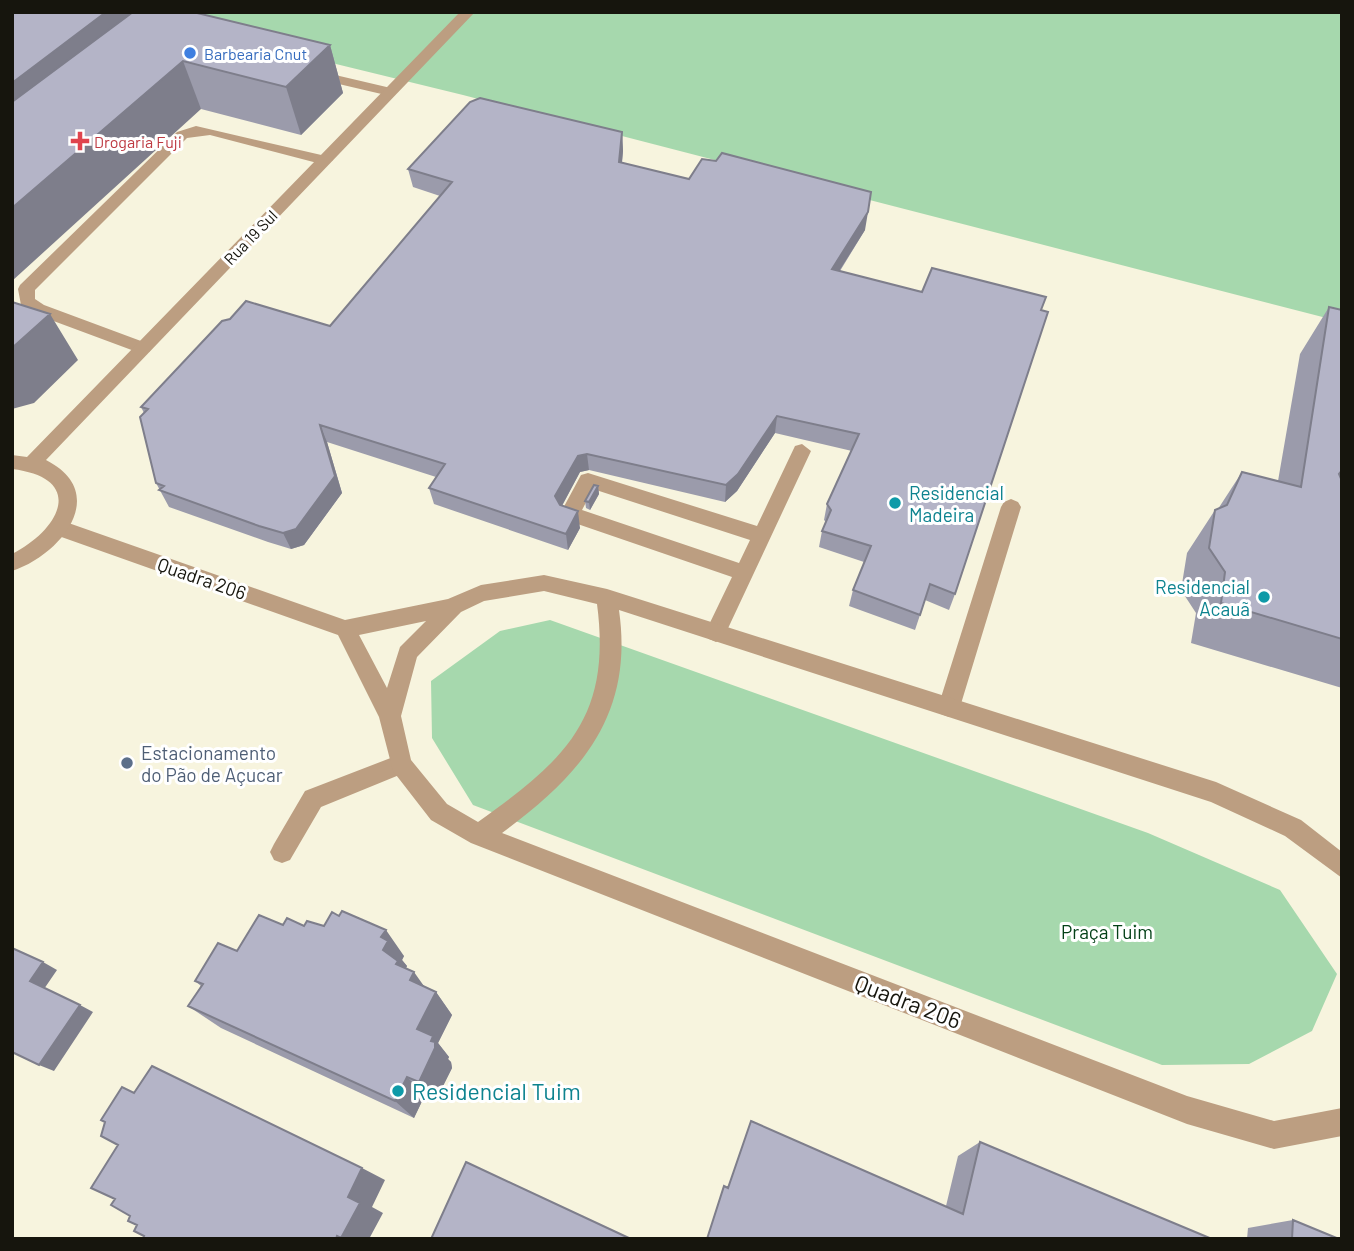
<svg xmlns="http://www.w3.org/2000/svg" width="1354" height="1251" viewBox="0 0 1354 1251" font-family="Barlow,sans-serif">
  <rect width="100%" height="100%" fill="#f7f4de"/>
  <!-- green -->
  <path fill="#a6d8ad" d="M123,12H1342V322L463,95Z
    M550,620L1148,833L1280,890L1337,974L1312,1031L1249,1064L1162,1065L473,805L432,738L431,681L500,631Z"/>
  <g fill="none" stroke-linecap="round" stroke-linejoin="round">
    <!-- service -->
    <path fill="#bc9e81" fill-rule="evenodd" d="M196,126L330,157L333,160L325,165L210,135L187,138L35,290V299L44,305L149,344L152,348L149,352H137L32,313L21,305L18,289L20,285L177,132Z
      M802,444L811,451L723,639L716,642L709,639L705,633L732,577L563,519L560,514L581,475L588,473L757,526L795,446ZM593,489L750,540L739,563L582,510Z
      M1011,499L1018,502L1021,507L960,707L957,714L949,717L941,714L938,707L1001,507L1004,502Z
      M401,754L409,757L412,764L409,771L321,807L290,860L282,863L274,860L270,852L274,844L305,791Z"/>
    <!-- minor -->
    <path fill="#bc9e81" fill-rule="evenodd" d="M314,70L395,89L397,92L390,96L309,77V71Z
      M60,520L345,620L448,599L481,585L544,575L607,589L1216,782L1301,820L1342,852V878L1285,836L1211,802L619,610C634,715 581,775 502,833L1187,1096L1274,1121L1342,1108V1136L1274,1149L1187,1124L471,843L431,820L393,771L379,717L338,635L53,534L50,528L53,522ZM544,591L597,604C612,718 565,760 478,822L447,804L411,760L401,716L417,657L461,612L484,601ZM426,621L400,647L387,688L359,635Z"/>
    <!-- tertiary -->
    <path fill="#bc9e81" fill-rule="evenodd" d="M460,12H475L46,460C111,493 61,555 12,571V554C61,529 86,478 12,469V455L27,457Z"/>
  </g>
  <!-- wall -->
  <path fill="#9b9bab" d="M12,12L330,45L343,93L301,135L201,109Z
    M622,132L623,151L622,163L865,230L840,271L955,594L949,610L925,600L915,630L849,606L853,590L864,562L819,547L822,531L826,522L824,520L827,504L852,451L775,433L737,491L725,502L589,470L580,472L562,506L580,528L568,550L434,504L429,488L436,477L327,442L342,493L304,545L291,549L268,542L169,507L156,483L144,413L141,407L330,326L440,196L413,187L408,169Z
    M1329,307L1342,310V688L1191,643L1196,613L1181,590L1187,553L1215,510L1218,509L1242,472L1278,481L1300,354Z
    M598,486L599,494L590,510L586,508L585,501Z
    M283,925L324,926L404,956L402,960L407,966L406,968L424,987L436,992L452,1015L438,1043L449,1057L448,1059L451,1062L452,1068L436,1100L425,1095L414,1118L221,1028L188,1006L201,986L195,981L237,951Z
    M980,1142L1212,1239H707L728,1188L946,1206L958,1156Z
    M1293,1220L1339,1239H1247L1248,1228Z"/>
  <!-- shaded-wall -->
  <path fill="#7e7e8b" d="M106,12H147L12,151V83Z
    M330,45L343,93L301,135L286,87Z
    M183,61L201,109L12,281V208Z
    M622,132L623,151L620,181L619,162Z
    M868,212L865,230L829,287L832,269Z
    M50,314L78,360L34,403L12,409V348Z
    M777,416L775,433L737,491L725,502L726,485Z
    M320,425L327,442L342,493L304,545L291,549L283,533Z
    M587,454L589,470L580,472L558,513L555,496L578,456Z
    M598,486L599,494L590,510L589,502Z
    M578,511L580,528L568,550L566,534Z
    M386,930L404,956L402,960L407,966L405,970L414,972L431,996L427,1004L383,950L381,937Z
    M43,962L57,970L44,989L30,981Z
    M436,992L452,1015L438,1043L449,1057L448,1059L451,1062L452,1068L436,1100L419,1082L417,1029Z
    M80,1005L93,1012L54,1071L39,1065Z
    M407,1077L425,1095L414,1118L395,1101Z
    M362,1168L385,1180L372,1207L383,1213L369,1239H336L348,1197Z"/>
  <!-- building -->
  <path fill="#b4b4c7" stroke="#7e7e8b" stroke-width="2" d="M12,12H106L12,83Z
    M133,12H193L330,45L286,87L183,61L12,208V102Z
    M480,98L622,132L619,162L689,179L702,159L716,161L722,153L871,192L868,212L832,269L922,292L932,268L1046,297L1041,310L1048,312L955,594L930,584L920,615L853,590L871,546L822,531L831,510L827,504L859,434L777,416L738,474L726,485L587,454L578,456L555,496L560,505L578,511L566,534L429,488L445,464L320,425L335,476L296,529L283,533L259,526L159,490L164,486L156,483L140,417L148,409L141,407L222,321L230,319L246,301L330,326L452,182L408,169L470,102Z
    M12,302L50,314L12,348Z
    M1329,307L1342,310V470L1339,474L1342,481V639L1221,603L1225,572L1209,548L1215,510L1227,505L1242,472L1301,487Z
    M594,485L598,486L589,502L585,501Z
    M342,911L386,930L381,937L388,941L383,950L398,961L396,964L414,972L410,980L436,992L417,1029L433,1036L431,1041L435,1042V1048L419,1082L407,1077L395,1101L188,1006L203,984L195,981L218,943L237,951L259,915L283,925L287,918L304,926L307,921L324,926L332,912L339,916Z
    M12,948L43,962L30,981L80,1005L39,1065L12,1052Z
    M152,1066L362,1168L348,1197L360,1203L341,1238L337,1236L336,1239H142L144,1236L134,1231L137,1225L128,1221L130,1216L111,1205L115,1199L91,1188L118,1145L101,1136L105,1122L101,1120L122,1087L134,1093Z
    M751,1121L963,1214L980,1142L1212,1239H707L724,1186L728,1188Z
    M466,1162L631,1239H431Z
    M1293,1220L1339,1239H1292Z"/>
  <!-- markers -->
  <circle fill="#3f7fe0" stroke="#fff" stroke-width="2.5" cx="190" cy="53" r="7"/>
  <path fill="#e0444e" stroke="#fff" stroke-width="2.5" d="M76.5 130.5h7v7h7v7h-7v7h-7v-7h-7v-7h7z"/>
  <g fill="#0f9aa8" stroke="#fff" stroke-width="2.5">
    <circle cx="895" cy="503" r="7"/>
    <circle cx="1264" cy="597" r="7"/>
    <circle cx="398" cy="1091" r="7"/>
  </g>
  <circle fill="#5c6f8a" stroke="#fff" stroke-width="2.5" cx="127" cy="763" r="7"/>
  <g text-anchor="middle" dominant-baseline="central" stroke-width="6" stroke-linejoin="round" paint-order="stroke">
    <!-- far-shop labels -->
    <g font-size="16" fill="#366cbe" stroke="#fff" text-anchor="start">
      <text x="204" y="53">Barbearia Cnut</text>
    </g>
    <!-- far-health labels -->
    <g font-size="16" fill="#be3a42" stroke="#fff" text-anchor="start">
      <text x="94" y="141">Drogaria Fuji</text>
    </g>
    <!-- far-street labels -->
    <g font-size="16" fill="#16150d" stroke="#fff">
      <text transform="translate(250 237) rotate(-46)">Rua 19 Sul</text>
    </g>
    <!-- culture labels -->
    <g font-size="19" fill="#0d838f" stroke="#fff" text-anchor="start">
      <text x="909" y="492">Residencial<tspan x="909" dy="22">Madeira</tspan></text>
      <text x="1250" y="586" text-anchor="end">Residencial<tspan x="1250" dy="22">Acauã</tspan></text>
    </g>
    <!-- street labels -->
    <g font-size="19" fill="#16150d" stroke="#fff">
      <text transform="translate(202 578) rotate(19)">Quadra 206</text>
    </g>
    <!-- service labels -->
    <g font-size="19" fill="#4e5e75" stroke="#fff" text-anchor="start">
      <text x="141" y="752">Estacionamento<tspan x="141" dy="22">do Pão de Açucar</tspan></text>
    </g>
    <!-- park labels -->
    <g font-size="19" fill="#034017" stroke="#fff">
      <text x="1107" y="931">Praça Tuim</text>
    </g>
    <!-- near-street labels -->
    <g font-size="23" fill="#16150d" stroke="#fff">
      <text transform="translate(908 1001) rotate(21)">Quadra 206</text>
    </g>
    <!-- near-culture labels -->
    <g font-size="23" fill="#0d838f" stroke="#fff" text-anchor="start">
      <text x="412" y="1091">Residencial Tuim</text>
    </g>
  </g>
  <!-- border -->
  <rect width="1354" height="1251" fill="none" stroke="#16150d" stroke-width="28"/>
</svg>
